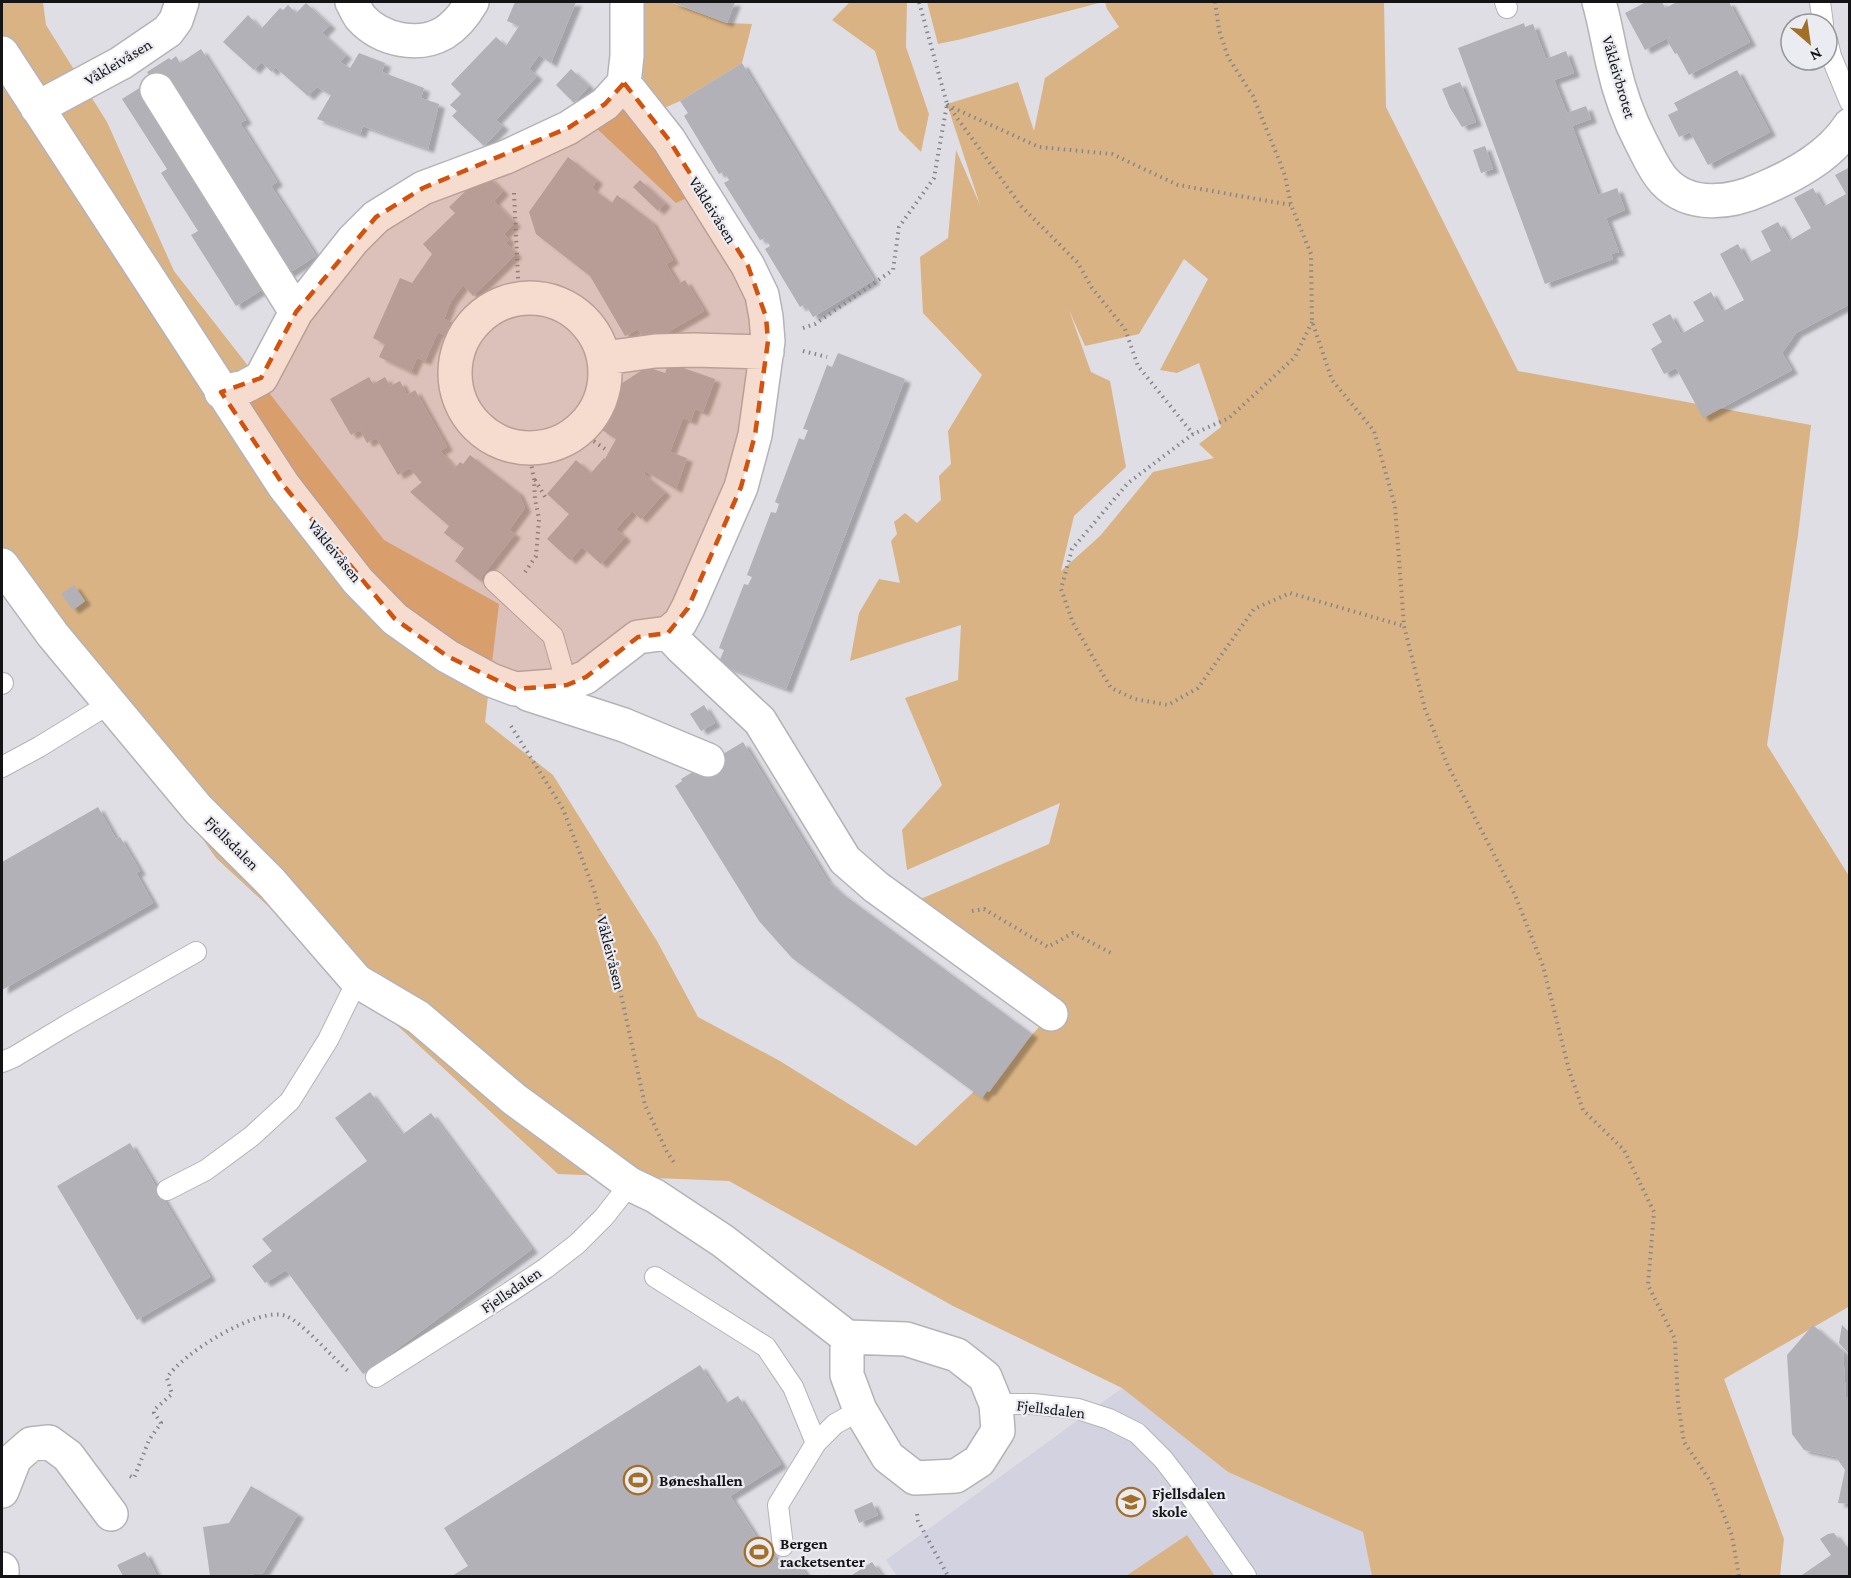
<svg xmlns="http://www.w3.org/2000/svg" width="1851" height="1578" viewBox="0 0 1851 1578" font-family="'Crimson Pro',serif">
  <defs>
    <filter id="shadow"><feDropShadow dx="6" dy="4" stdDeviation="1.5" flood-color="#0004"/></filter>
  </defs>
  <rect width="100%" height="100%" fill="#dedee4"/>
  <!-- built -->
  <path fill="#d2d2e0" d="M1122,1388L1228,1472L1364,1532L1372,1576H897L886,1560Z"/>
  <!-- green -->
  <path fill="#dab384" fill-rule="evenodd" d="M2,2H43L46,25L107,122L174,271L384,540L499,604L485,722L553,775L657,941L698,1017L780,1061L916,1146L1019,1049L1051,1014L902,907L1049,844L1060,803L907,870L902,830L942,785L905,698L958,680L961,625L850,661L859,613L879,579L900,583L891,541L897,534L894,522L905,513L917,523L941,500L939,476L951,464L948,431L982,375L923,313L920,257L948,238L956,150L980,205L947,104L1018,82L1034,131L1045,78L1119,27L1107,9L1105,2H1384L1386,107L1518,371L1811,425L1798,535L1767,745L1849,876L1850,1306L1724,1379L1784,1539L1780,1576H1372L1363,1532L1228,1472L1122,1388L953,1306L729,1181L558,1174L216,858L2,552ZM1184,259L1208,279L1160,370L1177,373L1199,363L1221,427L1199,444L1214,458L1153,472L1100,536L1061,571L1074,516L1126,467L1110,381L1091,372L1069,310L1085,346L1139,334Z
    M639,2H670L727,23L752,24L742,63L680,101L662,109L643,78L635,45Z
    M850,2H907L906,47L929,114L921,152L899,130L875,51L832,20Z
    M927,2H1099V3L962,39L938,44Z
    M618,107L632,108L691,196L676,203L593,125Z
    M1187,1535L1215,1576H1126Z"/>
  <!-- building -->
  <path fill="#b1b1b7" filter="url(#shadow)" d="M515,2H576L551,63L539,55L529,69L537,76L496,120L503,126L484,146L452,116L457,111L450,105L461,94L451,84L496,37L506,46L519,26L507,21Z
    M671,2H735L727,23Z
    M1646,2H1662L1665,8L1677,2H1729L1750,42L1689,75L1677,53L1675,54L1667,40L1670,38L1669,37L1645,50L1625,13Z
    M306,3L330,25L322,33L346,55L340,62L350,68L359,53L385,63L382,72L424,88L421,98L439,104L428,149L363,126L360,134L317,119L331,95L317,87L308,96L275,67L272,72L261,62L254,70L223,42L248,15L261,29L280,8L283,10L288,5L296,13Z
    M1524,23L1525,27L1533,24L1546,59L1566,51L1574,73L1554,80L1567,113L1586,106L1591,119L1572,126L1598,195L1617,188L1625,210L1606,218L1619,252L1611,254L1613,259L1545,284L1458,48Z
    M201,49L246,120L240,123L277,182L271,186L316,256L236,306L191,235L198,231L161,173L167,169L122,99L152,80L147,72L169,58L171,60L176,56L180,63Z
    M742,63L874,280L813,317L805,304L800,307L765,249L770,246L765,238L760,240L724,183L729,180L724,171L719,174L684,116L688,113L680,101Z
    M571,69L589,86L574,103L556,85Z
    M1737,70L1770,132L1708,165L1690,132L1679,137L1668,115L1678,110L1674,103Z
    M1460,82L1476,122L1462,127L1450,108L1442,89Z
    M1485,146L1493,169L1481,173L1473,150Z
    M568,157L597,180L592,188L601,195L612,203L617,195L651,221L673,260L666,264L678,284L685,280L704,311L656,339L646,342L638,329L625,336L590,276L536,234L529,212Z
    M1850,167V304L1796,333L1782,353L1792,370L1703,418L1676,368L1664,374L1651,349L1662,342L1652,324L1670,314L1681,334L1704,321L1693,302L1711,292L1722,312L1744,300L1720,254L1738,244L1748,263L1771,251L1761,231L1778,222L1789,241L1811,228L1794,198L1813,188L1823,207L1846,194L1835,175Z
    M489,177L503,191L494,201L515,223L504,234L509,240L506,243L516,254L473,296L463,285L451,301L444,319L458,325L452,339L438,332L425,361L417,358L411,372L379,357L385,344L373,338L400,278L412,283L432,254L423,244L455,213L449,207L474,183Z
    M640,180L665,203L658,211L633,187Z
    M838,353L905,379L786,689L718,664L724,650L719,648L744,584L748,585L752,577L747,575L771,512L776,513L779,504L775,502L799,438L804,440L808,430L803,429L827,365L832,367Z
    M669,363L715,379L703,412L695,409L691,421L683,418L670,452L687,458L676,489L645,471L644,474L665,492L641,519L632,511L616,529L625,537L601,564L582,547L570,560L547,539L569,514L547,494L576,460L591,473L604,458L605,459L616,439L602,430L619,385L647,367L665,373Z
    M369,377L373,384L385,377L390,386L400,381L407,395L415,390L447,447L440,451L455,468L460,462L463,464L470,455L518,492L525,508L509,530L515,534L479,580L455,561L464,548L444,533L449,526L410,492L422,482L420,481L410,468L398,475L376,438L367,443L360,430L351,435L330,399Z
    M74,585L85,601L73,610L61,594Z
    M704,705L715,723L701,731L690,714Z
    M743,742L827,880L840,892L1032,1034L989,1092L987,1091L982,1098L792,958L759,921L675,786L682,781L681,779Z
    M98,807L116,839L120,837L140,871L136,873L153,903L2,990V862Z
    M370,1092L402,1135L431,1113L532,1249L363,1374L286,1270L265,1283L252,1266L272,1251L262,1239L367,1161L335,1118Z
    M130,1143L210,1277L137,1320L57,1186Z
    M1813,1325L1843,1351L1846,1397H1850V1504L1838,1503L1845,1470L1836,1457L1804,1450L1792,1434L1787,1355Z
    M1842,1325L1850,1333V1355L1839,1343Z
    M700,1365L725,1404L738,1396L781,1464L730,1496L760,1543L764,1541L782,1569L797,1561L807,1576H452L468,1566L444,1528Z
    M251,1486L298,1514L263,1573L238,1576H210L203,1527L229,1523Z
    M872,1502L878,1515L859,1523L854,1510Z
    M1834,1533L1844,1547L1846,1545L1850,1550V1576H1803L1802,1575L1831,1555L1820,1539L1828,1534Z
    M145,1552L157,1576H123L117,1565Z
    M872,1562L882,1576H853L852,1575Z"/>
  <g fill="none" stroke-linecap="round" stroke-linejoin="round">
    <!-- lane casing -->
    <g stroke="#b3b3b9" stroke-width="22">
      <path id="lane" d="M1505,2L1507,8
        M1820,2L1823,24
        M1827,40L1831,56L1850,102
        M494,581L553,636L567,685
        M2,684L3,683
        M2,767L39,747L109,704
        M2,1062L14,1057L67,1025L196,952
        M167,1190L206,1170L252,1136L290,1101L328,1040L357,981
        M655,1277L766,1347L793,1387L816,1443
        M376,1377L510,1292L546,1268L577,1244L604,1217L630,1184
        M996,1404H1033L1078,1409L1109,1419L1137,1433L1163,1459L1180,1481L1246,1576
        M783,1546L778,1505L816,1443L835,1424L860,1410"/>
    </g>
    <!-- street casing -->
    <g stroke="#b3b3b9" stroke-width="36">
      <path id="street" d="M352,2C355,7 357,13 361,18C381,40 418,48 444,33C457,25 465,14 472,2
        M1599,2C1605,22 1608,43 1613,64C1619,91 1628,117 1641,142C1648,155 1654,170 1664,181C1690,209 1731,203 1762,189C1795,175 1830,156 1850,125
        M2,53L284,486L358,581L395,619L447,656L491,680L515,689L567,685L586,677L638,637L668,633L680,623L688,608L741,487L755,435L768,341L766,317L762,295L748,266L669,140L624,83
        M157,90L296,312
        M37,108L121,63L168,31L176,20L182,2
        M455 373a75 75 0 1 1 150 0a75 75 0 1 1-150 0Z
        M605,358L655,351L694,350L767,352
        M221,392L244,387L261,378L296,312L353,240L376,217L423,188L506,157L568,128L605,104L624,83L627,56V2
        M2,565L53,635L198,809L271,882L357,981L418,1017L514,1099L630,1184L655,1196L723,1241L847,1337L906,1339L957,1355L985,1377L996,1404L998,1431L979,1461L956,1476L915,1478L888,1457L860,1410L847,1375V1337
        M668,633L681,647L760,721L845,860L876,887L1051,1014
        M528,694L624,725L708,760
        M2,1491L15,1458L31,1444L49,1442L68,1456L111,1514
        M2,1569V1576"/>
    </g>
    <!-- path -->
    <path stroke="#87878b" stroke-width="4" stroke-dasharray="1.5 4.5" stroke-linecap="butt" d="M1215,2L1219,30L1228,57L1253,96L1279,160L1285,176L1291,205L1311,254L1312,321L1332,380L1374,431L1395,506L1404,626L1425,709L1448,766L1515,895L1543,966L1569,1070L1583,1110L1624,1150L1654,1212L1648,1285L1675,1339L1678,1403L1684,1442L1711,1482L1732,1536L1739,1576
      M947,104L1021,206L1078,263L1092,288L1125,329L1138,366L1193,434
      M947,105L1039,147L1112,154L1178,185L1291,205
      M514,193L519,297
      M1312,322L1295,357L1229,418L1193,434L1128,483L1072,549L1061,589L1073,623L1111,688L1135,699L1168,705L1198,688L1254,609L1290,593L1404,626
      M803,328L815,324L893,270L899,227L934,178L947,104L919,2
      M803,351L827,357
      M579,431L605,449
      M535,480L547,500
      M525,572L536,556L539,519L535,499L534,479L528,448
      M511,726L563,809L594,890L620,990L645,1105L667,1152L675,1164
      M972,911L984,909L1048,947L1073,933L1113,954
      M130,1476L134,1478L149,1440L161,1423L154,1413V1410L172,1394L167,1378C180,1355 259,1305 286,1316C302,1322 333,1358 348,1371
      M917,1514L918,1521L948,1576"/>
    <!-- lane -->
    <use href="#lane" stroke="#fff" stroke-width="20"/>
    <!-- street -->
    <use href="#street" stroke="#fff" stroke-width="33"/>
  </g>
  <!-- marked area -->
  <path fill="#d3520d" fill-opacity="0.2" stroke="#d3520d" stroke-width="4.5" stroke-dasharray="12 8" stroke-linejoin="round" d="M624,83L669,140L748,266L766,317L768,341L755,435L741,487L688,608L668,633L638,637L586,677L567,685L515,689L447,656L395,619L284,486L221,392L261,378L296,312L376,217L423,188L568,128L605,104Z"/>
  <!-- icons -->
  <defs>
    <g id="stadium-ring" transform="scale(1.5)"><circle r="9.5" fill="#ebebf2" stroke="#a26f26" stroke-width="1.5"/><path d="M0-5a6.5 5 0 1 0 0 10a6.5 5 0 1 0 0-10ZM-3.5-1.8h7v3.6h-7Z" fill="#a26f26"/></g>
    <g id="school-ring" transform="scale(1.5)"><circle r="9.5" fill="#ebebf2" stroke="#a26f26" stroke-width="1.5"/><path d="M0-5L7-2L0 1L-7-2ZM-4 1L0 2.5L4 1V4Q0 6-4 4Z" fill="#a26f26"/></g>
  </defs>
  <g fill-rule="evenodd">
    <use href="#stadium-ring" x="638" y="1480"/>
    <use href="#school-ring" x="1131" y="1502"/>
    <use href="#stadium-ring" x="759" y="1552"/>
  </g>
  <g text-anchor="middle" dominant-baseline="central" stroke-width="4.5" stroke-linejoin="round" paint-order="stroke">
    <!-- street labels -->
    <g font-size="16" fill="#141416" stroke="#ebebf2">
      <text transform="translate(118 62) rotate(-31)">Våkleivåsen</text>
      <text transform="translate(1619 77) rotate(74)">Våkleivbrotet</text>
      <text transform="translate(713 210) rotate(58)">Våkleivåsen</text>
      <text transform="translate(335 551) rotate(51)">Våkleivåsen</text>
      <text transform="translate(232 843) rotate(45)">Fjellsdalen</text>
      <text transform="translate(611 953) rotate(76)">Våkleivåsen</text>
      <text transform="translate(511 1290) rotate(-34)">Fjellsdalen</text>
      <text transform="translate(1051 1409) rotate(7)">Fjellsdalen</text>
    </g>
    <!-- poi labels -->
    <g font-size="16" font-weight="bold" fill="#141416" stroke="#ebebf2" text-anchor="start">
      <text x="659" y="1480">Bøneshallen</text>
      <text x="1152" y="1493">Fjellsdalen<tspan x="1152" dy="18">skole</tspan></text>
      <text x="780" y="1543">Bergen<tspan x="780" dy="18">racketsenter</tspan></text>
    </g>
  </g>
  <!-- border -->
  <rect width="1851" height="1578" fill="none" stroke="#141416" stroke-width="6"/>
  <!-- north arrow -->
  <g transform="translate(1809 42) rotate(151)"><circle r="28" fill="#ebebf2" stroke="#95959a" stroke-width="1.5"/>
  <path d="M0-4.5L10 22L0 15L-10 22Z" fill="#a26f26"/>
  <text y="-9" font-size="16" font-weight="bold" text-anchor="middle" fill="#141416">N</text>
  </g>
</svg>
